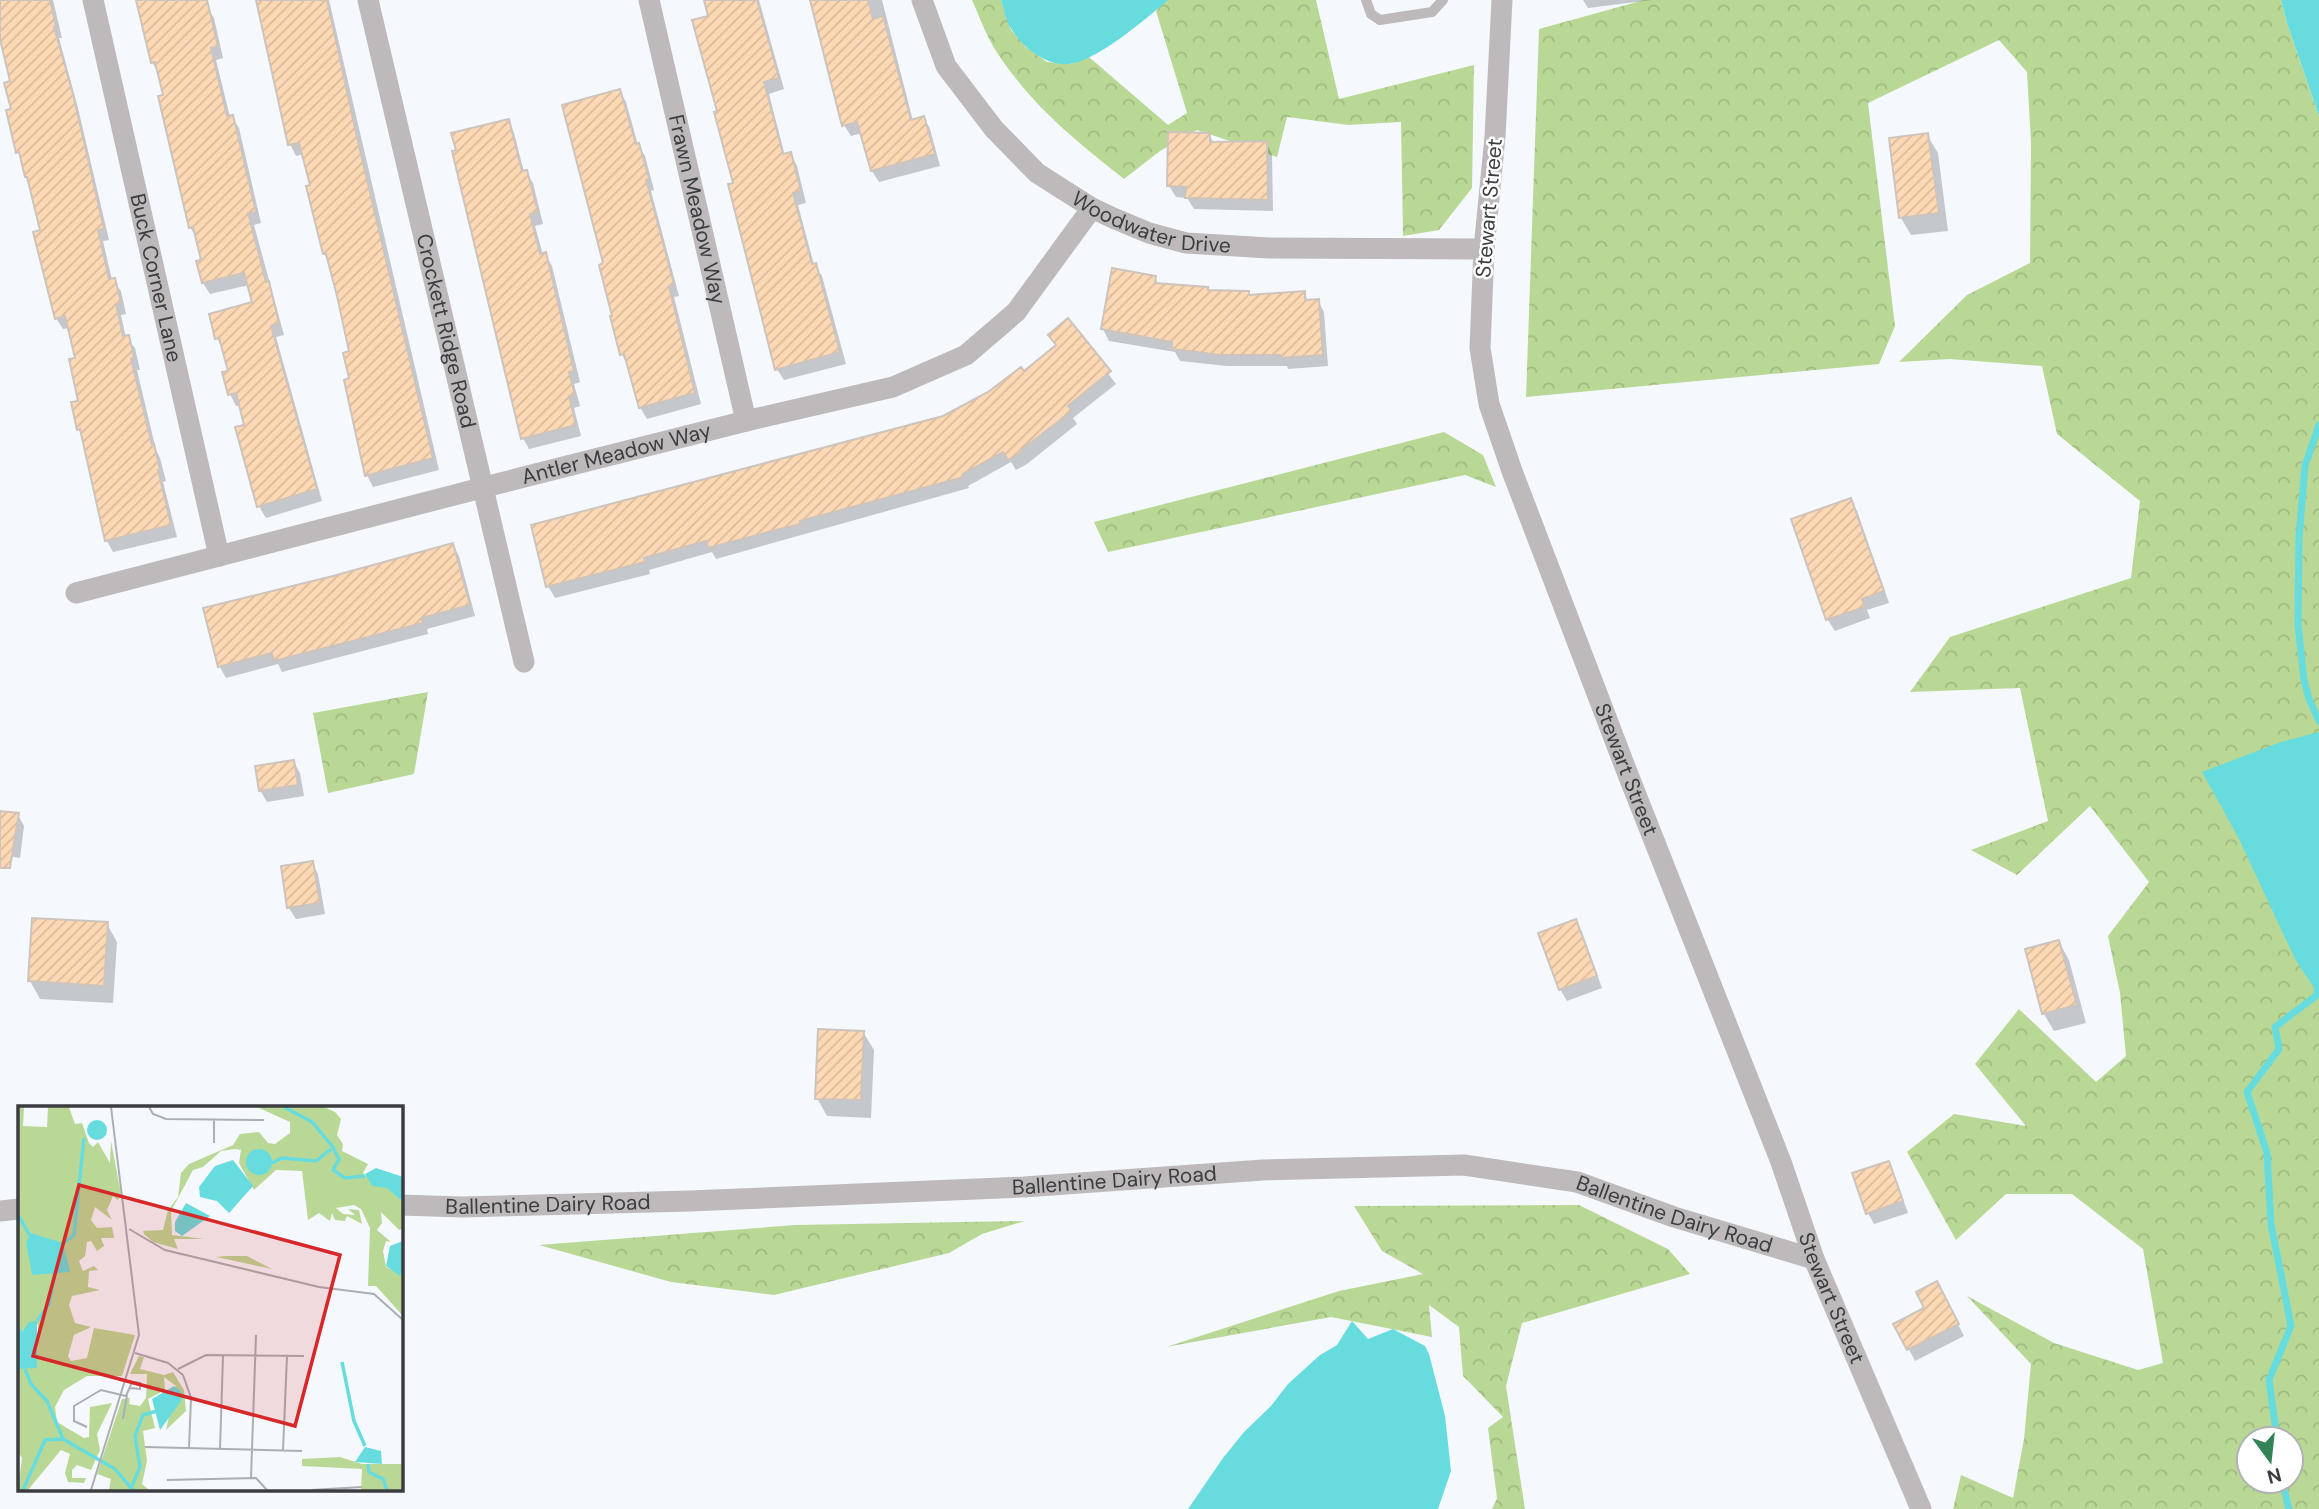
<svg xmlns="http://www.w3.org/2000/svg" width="2319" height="1509" viewBox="0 0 2319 1509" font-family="'DM Sans',sans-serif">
  <defs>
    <pattern id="forest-crowns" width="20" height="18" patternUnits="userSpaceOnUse" patternTransform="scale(1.75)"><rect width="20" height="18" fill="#bad895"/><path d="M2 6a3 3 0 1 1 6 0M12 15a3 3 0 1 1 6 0" fill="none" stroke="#a1ba82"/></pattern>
    <pattern id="building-hatch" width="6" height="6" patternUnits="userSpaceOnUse" patternTransform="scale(1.75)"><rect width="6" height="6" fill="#fdd8b4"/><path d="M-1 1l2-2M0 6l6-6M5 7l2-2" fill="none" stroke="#daba9c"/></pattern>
  </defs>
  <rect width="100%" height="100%" fill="#f5f9fe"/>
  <!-- forest -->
  <path fill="url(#forest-crowns)" fill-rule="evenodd" d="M972,0H1001L1011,30L1026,47L1047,62L1070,64L1089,57L1168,125L1187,113L1156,11L1166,0H1316L1339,99L1474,65L1472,188L1439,230L1403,236L1401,122L1348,125L1287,117L1277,157L1197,130L1160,151L1124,179C1074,139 1034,108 998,54C987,38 980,18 972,0Z
    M1644,0H2281L2287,23L2319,116V1509H1953L1961,1475L2013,1498L2024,1439L2031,1364L1967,1296L2054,1343L2138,1370L2163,1363L2143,1249L2072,1194H2006L1956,1240L1907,1152L1954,1114L2026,1126L1975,1064L2019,1009L2096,1082L2126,1056L2120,993L2108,936L2149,882L2090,806L2017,875L1971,850L2048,821L2020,688L1910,692L1950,637L2131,578L2140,501L2057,434L2042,366L1950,359L1899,362L1967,295L2030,263L2031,143L2027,72L1999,40L1868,103L1895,326L1879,364L1526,397L1539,29ZM2249,1439H2291V1481H2249Z
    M1444,432L1483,455L1496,487L1465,475L1108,552L1094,522Z
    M428,692L414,774L328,793L313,713Z
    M1579,1205L1668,1249L1690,1274L1522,1323L1506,1386L1525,1509H1492L1497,1498L1488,1428L1503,1417L1463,1376L1459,1327L1429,1305L1432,1337L1331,1317L1166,1347L1339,1291L1423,1274L1382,1251L1354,1206Z
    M1025,1221L982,1234L949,1253L774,1295L671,1282L539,1245L795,1225Z"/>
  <!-- water -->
  <path fill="#67dcdf" d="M1001,0H1168C1147,18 1097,61 1069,64C1047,66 1024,49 1012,30C1006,22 1004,9 1001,0Z
    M2281,0H2319V116L2287,23Z
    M2319,732V995L2296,961L2238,837L2202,772L2281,742Z
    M1352,1321L1368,1339L1393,1329L1425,1346L1429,1354L1445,1416L1451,1471L1438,1509H1188L1223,1458L1244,1432L1271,1406L1288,1384L1320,1355L1337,1345Z"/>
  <!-- shadow -->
  <path fill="#0003" d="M0,0H53L62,38H59L78,108L109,240L103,241L112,280L121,291L126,314L121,315L126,338L135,348L140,370H137L156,450L160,458L166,481L163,482L177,537L113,552L107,541L83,436L79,429L80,402L77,359L70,328L63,329L56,318L42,232L23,162L18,152L13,82L0,28Z
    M137,0H203L214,18L223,58L216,60L230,117H232L239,128L261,223L254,225L284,335L276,337L322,501L266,518L259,506L241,405L236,406L230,394V372L224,350L217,338L254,303L249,285L210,294L203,283L198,263L203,261L197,238L190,227L165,96L159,74L152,62Z
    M258,0H329L439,470L373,487L367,475L351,380V352L331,266L324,254L304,154L296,156L290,144Z
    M705,0H759L784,89L769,94L785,156L790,154L797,166L806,203L798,205L814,265L822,276L846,364L784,380L777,369L720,112L710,17Z
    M813,0H882L913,121L924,118L930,129L940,166L879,182L872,171L862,133L851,136L844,125Z
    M1583,0H1652L1588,8Z
    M619,91L626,102L638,145L645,156L654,190L651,191L679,296L674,297L701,404L647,419L640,407L628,366L622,354L606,265Z
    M508,121L514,133L524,172H526L533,183L543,224L535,226L543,255L545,254L552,266L580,382L574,384L580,406L574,408L581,436L529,449L523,438L458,152Z
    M1209,135L1214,143L1266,142L1272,154L1273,211L1194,209L1187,198L1176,197L1169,186Z
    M1927,135L1938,153L1948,231L1911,235L1901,218Z
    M1155,278L1159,285L1208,292H1248L1251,297L1304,293L1309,302L1318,301L1324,312L1328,366L1288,369L1287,366H1227L1180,361L1175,352L1109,341L1103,329Z
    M1068,321L1116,384L1073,418L1077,424L1027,464L1016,470L1011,462L968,486L969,488L716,559L712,552L649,570L650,574L555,598L548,586L944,418L1023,373L1057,347L1050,335Z
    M1850,500L1857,511L1889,603L1867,610L1870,618L1835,631L1828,620L1793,520Z
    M453,545L459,556L475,616L427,629L428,634L282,672L278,664L226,678L220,667L205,610L334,578Z
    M293,761L300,773L304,796L267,802L260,790Z
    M0,812L18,815L24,826L20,858L0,855Z
    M312,863L318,874L325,914L296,919L289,908Z
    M1575,921L1582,932L1602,988L1567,1001L1560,989Z
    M107,924L117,942L113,1003L40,999L30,981Z
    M2059,942L2069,960L2086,1023L2054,1031L2044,1014L2027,951Z
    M863,1032L874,1050L871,1118L827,1116L817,1098Z
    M1888,1163L1894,1174L1908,1213L1874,1224L1868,1213Z
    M1943,1295L1964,1336L1915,1361L1896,1324L1926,1309Z"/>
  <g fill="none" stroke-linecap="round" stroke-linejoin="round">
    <!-- stream -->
    <path stroke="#67dcdf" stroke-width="7" d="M2319,425L2305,466L2299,538L2298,625L2304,680L2309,699L2319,721
      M2277,1439L2269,1380L2291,1326L2271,1224L2267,1153L2247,1092L2279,1049L2275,1027L2317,995L2318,985
      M2282,1481L2289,1509"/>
  </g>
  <!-- building -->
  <path fill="url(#building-hatch)" stroke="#ccc4bd" stroke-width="2" d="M0,0H50L56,26L54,27L73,94L104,229L98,230L109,279L115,278L121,303L116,304L123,336L129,335L134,358L131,359L152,445L154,444L160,470H158L171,525L105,541L80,429L77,430L71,402L78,401L69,359L75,358L65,316L55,319L33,232L40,230L27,177H25L19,152L16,153L6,110L11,109L4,83L10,81L0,39Z
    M136,0H207L218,46L211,48L227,116L233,115L256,212L248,213L266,282L269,281L279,324L271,326L317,489L257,507L235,427L244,425L236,393L228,395L222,372L228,371L219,338L215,339L209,314L252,302L244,273L202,283L196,261L201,260L193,227L189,228L158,96L163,95L155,62L151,63Z
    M256,0H327L359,146L433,458L365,476L344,380L349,378L343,353L349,351L337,296L326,254H323L306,186L310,185L299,143L288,145Z
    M704,0H757L779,78L764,82L783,154L791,152L801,191L793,193L812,264L816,263L840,352L775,370L728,184L733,183L714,112L717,111L692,20L708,16Z
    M810,0H868L873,19L883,16L911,120L924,116L935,154L871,171L857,122L842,126Z
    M620,89L636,144L639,143L649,179L646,180L674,284L669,286L695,393L639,408L624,354L620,355L610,316H612L599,265L603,263L562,105Z
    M509,119L522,171L527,170L538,212L530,214L540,254L546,252L574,371L569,372L575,395L569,396L576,425L521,439L452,151L456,150L451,133Z
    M1168,132L1210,133V142L1267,141L1268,200L1185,198L1186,187L1167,186Z
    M1928,133L1939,213L1899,218L1889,138Z
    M1112,268L1156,276L1155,283L1208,287V290L1249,291V295L1305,291V300L1319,299L1323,355L1280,358V355H1220L1172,349V342L1101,329Z
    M1068,318L1111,371L1068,406L1072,411L1021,450L1022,452L1008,460L1003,452L963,474L964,477L800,521L801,524L776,530L708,548L706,541L644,558L645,562L546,587L531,525L943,416L988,392L1021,367L1024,371L1056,345L1048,335Z
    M1851,498L1884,591L1862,599L1865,607L1826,620L1791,519Z
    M453,543L470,605L422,618L423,623L274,661L272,653L218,667L203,608L333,576Z
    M294,760L298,785L259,791L255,766Z
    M0,811L19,813L10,868H0Z
    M313,861L320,903L287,908L281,866Z
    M32,918L108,922L104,986L28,981Z
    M1576,919L1597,976L1559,990L1538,933Z
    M2059,940L2077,1005L2042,1014L2025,949Z
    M818,1029L864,1031L861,1100L815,1099Z
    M1889,1161L1903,1201L1866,1214L1852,1173Z
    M1937,1281L1959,1324L1907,1350L1893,1324L1924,1308L1916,1292Z"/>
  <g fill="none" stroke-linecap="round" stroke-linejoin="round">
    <!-- service -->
    <path stroke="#beb9ba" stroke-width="10" d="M1366,0L1371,14L1380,20L1432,12L1443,0"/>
    <!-- minor -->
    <g stroke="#beb9ba" stroke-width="21">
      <path id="s1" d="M93,0L219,556"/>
      <path id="s2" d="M368,0L524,662"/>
      <path id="s3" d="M649,0L746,421"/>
      <path id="s4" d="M922,0L946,66L994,129L1037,173L1092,208L1113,218L1149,233L1186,243L1269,248L1484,249"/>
      <path id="s5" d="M1502,0L1495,137L1484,249L1480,348L1489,404L1512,471L1627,772L1781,1162L1814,1259L1921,1509"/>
      <path id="s6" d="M76,593L516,479L746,421L893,387L966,355L1016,312L1092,208"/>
      <path id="s7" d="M401,1205L462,1207L690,1201L1024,1187L1263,1170L1464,1165L1577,1182L1674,1217L1814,1259"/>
      <path d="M0,1211L19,1209"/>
    </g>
  </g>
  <g text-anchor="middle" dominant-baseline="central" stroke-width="5" stroke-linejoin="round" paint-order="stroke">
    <!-- street labels -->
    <g font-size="21" fill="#3b3d40" stroke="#fff">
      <text transform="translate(1489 208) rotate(-85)">Stewart Street</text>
      <text stroke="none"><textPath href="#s3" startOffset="215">Frawn Meadow Way</textPath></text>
      <text stroke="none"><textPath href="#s4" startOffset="338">Woodwater Drive</textPath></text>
      <text stroke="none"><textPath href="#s1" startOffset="285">Buck Corner Lane</textPath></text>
      <text stroke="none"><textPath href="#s2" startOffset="340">Crockett Ridge Road</textPath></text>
      <text stroke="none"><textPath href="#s6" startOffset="558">Antler Meadow Way</textPath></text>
      <text stroke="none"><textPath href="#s5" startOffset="796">Stewart Street</textPath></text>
      <text stroke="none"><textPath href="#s7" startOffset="714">Ballentine Dairy Road</textPath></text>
      <text stroke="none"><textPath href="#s7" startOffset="147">Ballentine Dairy Road</textPath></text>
      <text stroke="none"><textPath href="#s7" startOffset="1281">Ballentine Dairy Road</textPath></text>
      <text stroke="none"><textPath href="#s5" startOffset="1363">Stewart Street</textPath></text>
    </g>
  </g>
  <!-- overview -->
  <g transform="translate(18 1106)">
    <rect width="385" height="385" fill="#f5f9fe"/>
    <path d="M0,1H6L5,20L29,21L30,1H51L57,18L64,17L71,37L75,41L80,36L92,57L93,35L96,51L103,88L100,94L95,90L89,104L94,114L77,101L73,114L79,122L94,121L96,132H83L86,140L79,145L73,135L69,136L67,150L61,155L65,165L76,160L80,164L71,165L70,181L82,184L54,190L51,199L57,217L73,221L56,229L50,250L53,255L69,252L76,222L117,229L104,270H69L46,284L37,301L39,316L66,332L71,331L72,301L94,297L79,328L82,344L73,364L59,359L54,364V372H68L66,377L50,376L47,367L52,348L43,344L10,384H0L4,352L0,346V263L19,248L20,218L4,225L0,221ZM239,1H306L317,6L323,13L319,29L325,38L324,45L350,58L345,67L350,72L369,81L385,96V122L381,124L363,106L364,117L359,124L373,136L368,135L365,145L368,161L383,169L385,157V210L358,180H350L352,122L343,103L336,99L318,102L325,108L337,109L330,103L341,104L344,118L329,110L327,115L317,114L314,107L312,115L301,107L290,114L284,65L258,64L236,84L221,57L223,44L217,43L203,45L185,61L175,64L153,105L154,129L186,133H156L160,143L135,136L126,128L125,125L145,124L150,104L160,91L163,67L171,58L215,39L222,28L241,26L250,37L257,38L272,27V16ZM229,150L254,163L198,151L208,150ZM121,250L126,251L122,263L146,269L155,266L166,284L168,305L148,324L158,280L146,271L147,284L130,293L137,322L125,325L129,355L124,378L131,384H91L93,373L79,368L104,293L112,292L111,298L122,300L128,292L129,268H112ZM322,351L344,358H385V384H343L344,363L284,360V353Z" fill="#bad895"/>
    <path d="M69 24a10 10 0 1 1 20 0a10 10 0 1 1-20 0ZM228 56a13 13 0 1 1 26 0a13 13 0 1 1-26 0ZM215,54L235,80L211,107L199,95L182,91L181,81L197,60ZM358,62L385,71V96L369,82L354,80L347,68ZM168,97L192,110L164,130L157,125V116ZM13,127L45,137L52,166L14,169L8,136ZM385,135V164L382,170L368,160L372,140ZM19,215V262L0,263V221L5,225L11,216ZM156,280L164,286L163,295L142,324L134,293ZM347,341L363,345L364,358L337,356Z" fill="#67dcdf"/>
    <path fill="none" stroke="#67dcdf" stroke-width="3.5" d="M266,1L294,16L314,40L321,53L315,64L327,72L347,70M254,57L264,52L298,55L313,43M0,109L12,130M46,137L56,129L66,32M19,215L31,198L37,166M324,256L336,315L347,340M7,263L13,278L29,295L45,333L97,363L115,384M350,358L351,366L365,373L369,384M114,380L122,361L117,330L125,309L139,305M5,384L27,334L44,333"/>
    <path fill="none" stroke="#abaeb2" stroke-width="2" d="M131,1L135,8L148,13L246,14M196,37V14M111,123L147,144L301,181L356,188L385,214M117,247L150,257L165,269L173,292L171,342M160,263L188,249L286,250M105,313L109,289M69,321L56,315V300L83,284L108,290L114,276L122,277V283L112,282M127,341L284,345M202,343L205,250M265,344L269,250M233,372L238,229M149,374L238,372L249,384M73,384L121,229L93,1M294,384L344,381"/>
    <path fill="#d62828" fill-opacity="0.15" stroke="#d62828" stroke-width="3.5" d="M61,79L322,149L277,320L15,250Z"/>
    <rect width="385" height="385" fill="none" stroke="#3b3d40" stroke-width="3.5"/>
  </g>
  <!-- north arrow -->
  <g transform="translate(2270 1460) rotate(165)"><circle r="33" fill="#ffffff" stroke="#b1b1b3" stroke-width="2"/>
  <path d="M0-5L12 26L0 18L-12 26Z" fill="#328456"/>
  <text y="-10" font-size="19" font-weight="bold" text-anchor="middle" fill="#3b3d40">N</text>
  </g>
</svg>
